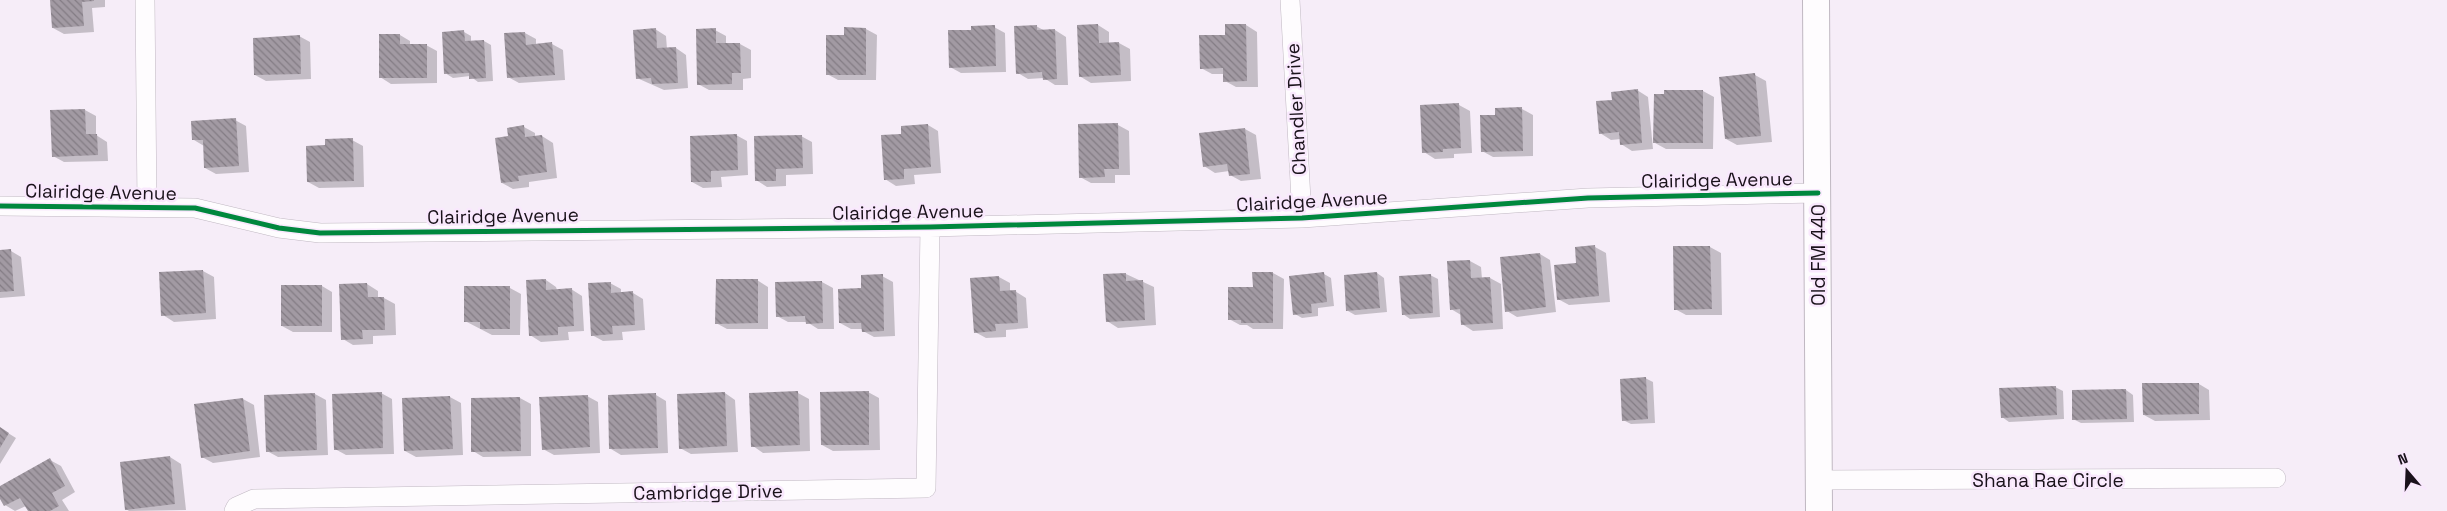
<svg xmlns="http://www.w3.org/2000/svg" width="2447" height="511" viewBox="0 0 2447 511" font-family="'Space Grotesk',sans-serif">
  <defs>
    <pattern id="building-back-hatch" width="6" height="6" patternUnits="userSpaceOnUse" patternTransform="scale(1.25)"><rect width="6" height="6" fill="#a29aa3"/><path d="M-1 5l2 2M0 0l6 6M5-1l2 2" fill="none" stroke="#837c84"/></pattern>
  </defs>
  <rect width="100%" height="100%" fill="#f6edf8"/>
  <!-- shadow -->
  <path fill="#0003" d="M51,0H105V7L92,8L94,32L64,34L53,28Z
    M1098,25L1109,32V44L1119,43L1130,49L1131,81L1091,83L1081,77Z
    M1246,25L1257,32L1258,87H1236L1225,81L1224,74H1212L1201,68L1226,36Z
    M1036,26L1045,31L1055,30L1066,37L1068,85H1055L1044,78L1028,79L1018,73Z
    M994,27L1005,33L1006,72L961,73L950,67L972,31Z
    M655,29L666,36L667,49L676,48L686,55L688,88L664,90L637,78Z
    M866,29L877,35L876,80H838L827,74Z
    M715,30L726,36V44H740L751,50V78L743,79V90H709L698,84Z
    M464,32L471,36V42L484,41L491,45L493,81L478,82L470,76L453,78L445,73Z
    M525,33L536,39V45L552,44L563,50L565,80L519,83L508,77L505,35Z
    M400,35L410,41V45H426L437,51V83L391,84L380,77Z
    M299,36L310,42L311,79L266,81L255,75Z
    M1755,75L1766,81L1772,142L1737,145L1726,139L1720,78Z
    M1637,90L1648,97L1653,149L1632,151L1621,144V139L1611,140L1600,133L1613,101Z
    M1703,91L1714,97L1713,149H1666L1655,143Z
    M1459,105L1470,111L1472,153L1454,154V158L1435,159L1424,152Z
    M1522,109L1533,115V156L1493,157L1482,151L1496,116Z
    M85,110L96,116V135L107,142L108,161L64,162L53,156L51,111Z
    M235,120L246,126L249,172L216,174L205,168L204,146L194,140Z
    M928,125L938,131L941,173L914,175L915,184L896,186L885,179L903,135Z
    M1079,125H1118L1129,131L1130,175H1115V183H1091L1080,177Z
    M524,127L535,133V137L542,136L553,143L557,178L529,182V187L513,189L502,183L509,138Z
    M1245,129L1256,135L1261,179L1241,181L1230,175L1229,171L1215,173L1204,166Z
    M736,135L747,141L748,175L721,177L722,187L703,188L692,182Z
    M801,136L812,142L813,174L786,175V186L767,187L756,180Z
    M352,140L363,146L364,187L319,188L308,182Z
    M1595,247L1606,253L1610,302L1569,305L1558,299Z
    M1710,247L1721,253L1722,315H1686L1675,309L1674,248Z
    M0,251H11L21,257L25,296L0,298Z
    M1540,254L1550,260L1556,312L1517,317L1507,311Z
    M1470,261L1481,267L1482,279L1490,278L1501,284L1503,329L1473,331L1462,324L1461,315L1451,309L1449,262Z
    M203,271L214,277L216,319L174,322L163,315Z
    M1273,273L1284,279L1283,329H1253L1247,325H1240L1229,319L1254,288Z
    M1377,273L1384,278L1387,312L1355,315L1348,311Z
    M1126,274L1154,287L1156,325L1118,328L1107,321Z
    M1324,274L1331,278L1334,306L1318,308V316L1302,318L1295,314Z
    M1430,275L1438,279L1440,317L1410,319L1403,314Z
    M882,276L893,282L895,336L874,337L863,331V329H851L840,323L862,289Z
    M999,277L1010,283V292L1015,291L1026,298L1028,328L1006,330V337L986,338L975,332Z
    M546,280L556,287L557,290L571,289L582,296L584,331L568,332L569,340L541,342L530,335Z
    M757,280L768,287V329H727L716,323Z
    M822,282L833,288L834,329H818L807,322H788L777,316Z
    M610,283L621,289V294L633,293L643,299L645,330L622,332L623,340L603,341L592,335Z
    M367,284L378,291V298H384L395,304L396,335L373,336V344L353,345L343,339Z
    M322,286L332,292V332H293L282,326Z
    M510,288L521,294L520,335H492L465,321Z
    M1645,378L1653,382L1655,423L1631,424L1623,420Z
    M2199,384L2209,390L2210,420L2155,421L2144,415Z
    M2055,387L2063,391L2064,419L2009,422L2002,417Z
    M2126,390L2133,395L2134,422L2081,423L2073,419Z
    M868,392L879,398L880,450L833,451L822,445Z
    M381,393L392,399L394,454L346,455L335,449Z
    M725,393L735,400L738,452L691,454L680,448Z
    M798,393L809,399L810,451L763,453L753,446Z
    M315,394L326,400L328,455L278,457L267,451Z
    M656,395L666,401L668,453L621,455L611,449Z
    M587,396L598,402L600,453L554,455L543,449Z
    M450,397L461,403L463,455L416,457L405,451Z
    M520,398L531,404V456L483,457L473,451Z
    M243,399L254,405L260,457L213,463L202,457Z
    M0,428L16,438L0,464Z
    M170,457L181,464L186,510L129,511L126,509Z
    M50,460L61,466L75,492L62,500L69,511H29L26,506L15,511L5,505L0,496V487Z"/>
  <!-- building -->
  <path fill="url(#building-back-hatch)" d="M50,0H94V1L82,2L84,26L52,28Z
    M1098,24L1099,43L1119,42L1121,75L1079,77L1077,25Z
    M1225,24H1246L1247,81L1223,82V68L1200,69L1199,35H1225Z
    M995,25L996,66L949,68L948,30H971V26Z
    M1037,25V30L1055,29L1057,79L1043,80L1042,72L1016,74L1014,26Z
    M844,27L866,28V75H826V35H844Z
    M656,28L657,48L676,47L678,83L652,84L651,78L636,79L633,30Z
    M716,28V43H740L741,73H732V84L697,85L696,29Z
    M464,30L465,41L484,40L486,78L469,79V73L444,74L442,32Z
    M525,32L526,45L552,42L555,75L507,78L504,33Z
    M379,34H400V44H427V78H379Z
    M300,35L301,74L254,75L253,38Z
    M1755,73L1761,136L1725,139L1719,77Z
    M1638,89L1642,143L1620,145L1619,132L1599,134L1596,101L1612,100L1611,92Z
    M1664,90H1703V143H1653L1654,94H1664Z
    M1459,103L1461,148L1443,149V152L1422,153L1420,105Z
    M1522,107L1523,151L1481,152L1480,115H1495V108Z
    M85,109L86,134H97L98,155L52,157L50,110Z
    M236,118L239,166L204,168L203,140H192L191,121Z
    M1118,123L1119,169H1104L1105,177L1079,178L1078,124Z
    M928,124L931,167L904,169V179L884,180L881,135L901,134V126Z
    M524,125L525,137L542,135L547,172L518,176L519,181L501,183L495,138L508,136L507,128Z
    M1245,128L1250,174L1229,176L1227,164L1203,167L1199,133Z
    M737,134L738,170L711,171V182H691L690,136Z
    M802,135L803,168L776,169V181H755L754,136Z
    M353,138L354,181L307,182L306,146L325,145V139Z
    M1595,245L1599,296L1557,300L1554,265L1576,263L1575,247Z
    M1673,246H1710L1712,309L1674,310Z
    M11,249L14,291L0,292V250Z
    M1540,253L1546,307L1505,312L1500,257Z
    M1470,260L1471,278L1490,277L1493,323L1461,325L1460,309L1450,310L1447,261Z
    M203,270L206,313L161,316L159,272Z
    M1252,272H1273V323H1241V320H1228V287H1253Z
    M1324,272L1327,302L1311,304L1312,313L1293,315L1289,276Z
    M1377,272L1380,308L1346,311L1344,275Z
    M1126,273V281L1143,280L1145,320L1106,322L1103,274Z
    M883,274L884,331L862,332L861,323H839L838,289L861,288V275Z
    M1431,274L1433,313L1402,315L1399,276Z
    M999,276L1000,291L1016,290L1018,323L995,324L996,331L974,333L970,278Z
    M546,279V290L572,288L574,326L558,327V335L529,336L526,280Z
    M716,279H758V323L715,324Z
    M822,281L823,323L806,324L805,316L776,317L775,282Z
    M611,282V293L633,291L635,325L612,326L613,334L591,336L588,283Z
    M367,283L368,297H384L385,330H362L363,339L341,340L339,284Z
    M281,285H322V326H281Z
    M464,286H510V329H480V322H464Z
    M1646,377L1648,419L1622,421L1620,379Z
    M2142,383H2199V414L2143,415Z
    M2056,386L2057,415L2001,418L1999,388Z
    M2126,389L2127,419L2072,420V390Z
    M798,391L800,445L751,447L749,393Z
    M869,391V445H821L820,392Z
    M382,392L383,448L334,450L332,394Z
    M725,392L727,446L679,449L677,394Z
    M315,393L317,450L266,452L264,395Z
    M656,393L658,448L609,449L608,395Z
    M588,395L590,447L542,450L539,397Z
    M450,396L453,449L404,451L402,398Z
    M520,397L521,451L471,452V398Z
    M243,398L250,451L201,458L194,404Z
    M0,427L9,433L0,448Z
    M170,456L175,504L125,510L120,462Z
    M50,458L65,486L52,493L59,506L50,511H28L20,498L4,506L0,499V486Z"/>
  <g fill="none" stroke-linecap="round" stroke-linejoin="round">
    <!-- street casing -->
    <g stroke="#c0b8c2" stroke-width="20">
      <path id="street" d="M145,0L147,206
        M1290,0L1302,218
        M0,206L195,208L279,228L320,233L930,227L1302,218L1588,198L1818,193
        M1819,480L2276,478
        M234,511L236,507L254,499L926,488L930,227"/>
    </g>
    <!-- secondary casing -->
    <g stroke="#c0b8c2" stroke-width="28">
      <path id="secondary" d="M1816,0L1819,511"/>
    </g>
    <!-- street -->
    <use href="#street" stroke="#fefcfe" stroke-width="19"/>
    <!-- secondary -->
    <use href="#secondary" stroke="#fefcfe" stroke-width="26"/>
    <!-- cycleway casing -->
    <g stroke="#f9e8fd" stroke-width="8">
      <path id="cycleway" d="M0,206L195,208L279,228L320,233L930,227L1302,218L1588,198L1818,193"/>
    </g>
    <!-- cycleway -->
    <use href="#cycleway" stroke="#00873e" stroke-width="5"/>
  </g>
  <g text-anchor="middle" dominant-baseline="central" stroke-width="5" stroke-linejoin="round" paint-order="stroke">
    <!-- street labels -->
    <g font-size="19" fill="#1a121b" stroke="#f9e8fd">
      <text transform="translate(1296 109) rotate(-93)">Chandler Drive</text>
      <text transform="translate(1717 180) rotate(-1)">Clairidge Avenue</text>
      <text transform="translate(101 192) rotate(1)">Clairidge Avenue</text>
      <text transform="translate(1312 201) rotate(-3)">Clairidge Avenue</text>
      <text transform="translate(908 212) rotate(-1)">Clairidge Avenue</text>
      <text transform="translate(503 216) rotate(-1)">Clairidge Avenue</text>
      <text transform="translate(1818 255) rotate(-90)">Old FM 440</text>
      <text x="2048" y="480">Shana Rae Circle</text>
      <text transform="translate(708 492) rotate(-1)">Cambridge Drive</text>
    </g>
  </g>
  <!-- north arrow -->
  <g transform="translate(2407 471) rotate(341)" stroke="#f9e8fd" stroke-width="4" paint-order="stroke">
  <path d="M0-4L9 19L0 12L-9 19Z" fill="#1a121b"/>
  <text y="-8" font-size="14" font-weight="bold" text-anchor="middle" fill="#1a121b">N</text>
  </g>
</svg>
